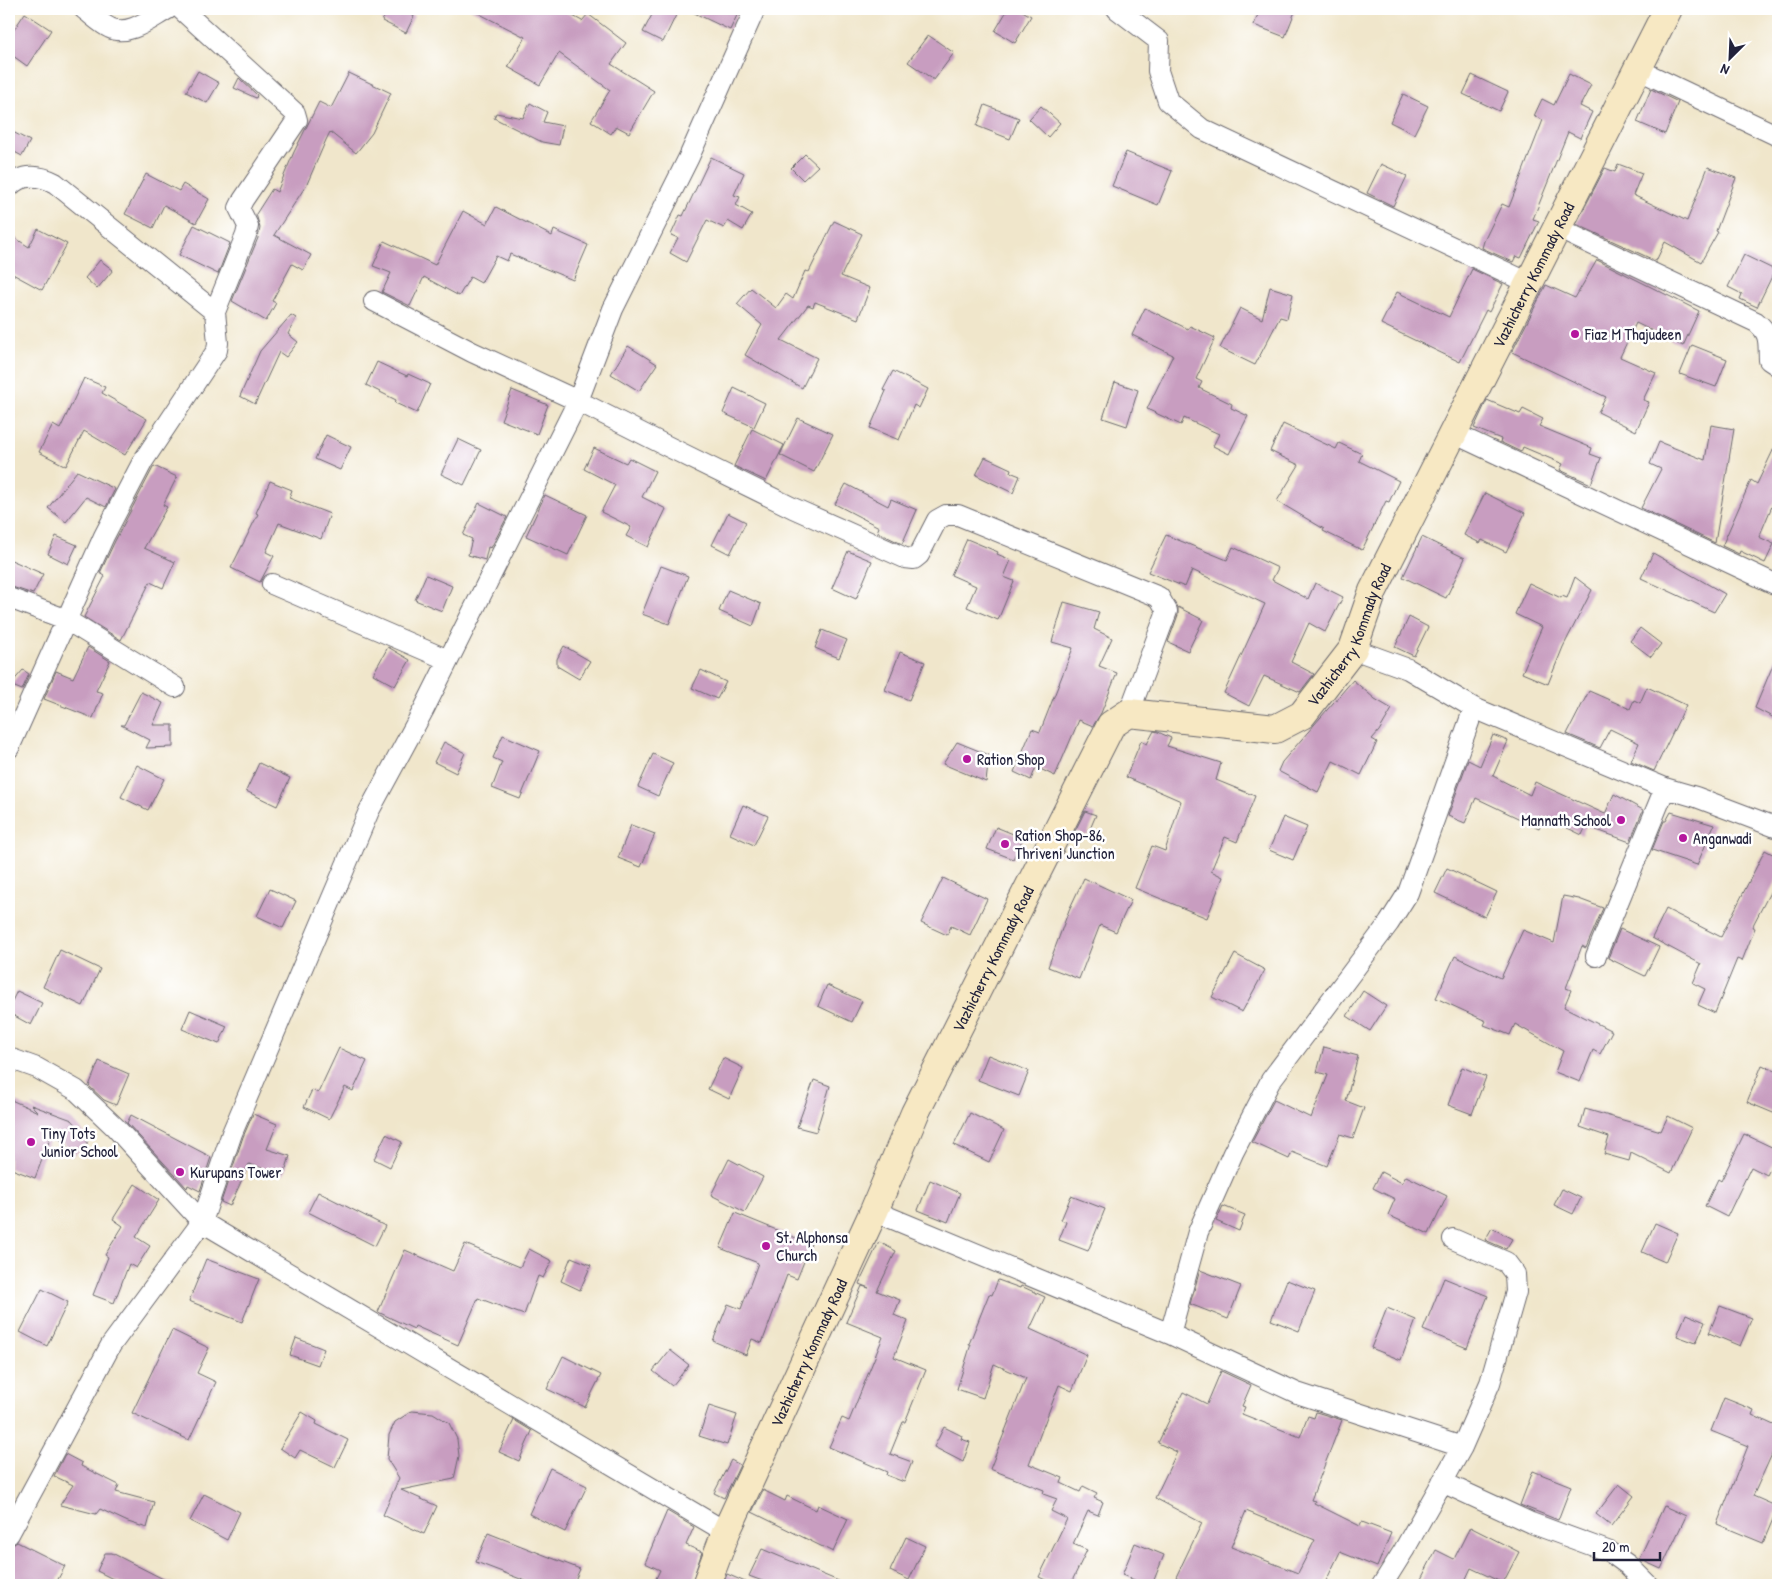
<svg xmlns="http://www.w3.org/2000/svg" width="1787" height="1594" viewBox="0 0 1787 1594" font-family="'Patrick Hand',sans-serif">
  <rect width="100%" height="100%" fill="#fff"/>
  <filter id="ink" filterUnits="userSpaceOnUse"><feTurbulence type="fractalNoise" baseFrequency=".02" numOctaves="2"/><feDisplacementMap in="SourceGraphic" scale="10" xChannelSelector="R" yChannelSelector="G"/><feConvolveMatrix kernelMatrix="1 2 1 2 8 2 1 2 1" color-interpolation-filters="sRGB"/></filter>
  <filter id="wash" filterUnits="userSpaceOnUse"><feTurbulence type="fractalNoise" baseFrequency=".0096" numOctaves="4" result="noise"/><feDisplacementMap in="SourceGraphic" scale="20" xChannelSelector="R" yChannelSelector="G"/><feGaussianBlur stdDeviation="1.12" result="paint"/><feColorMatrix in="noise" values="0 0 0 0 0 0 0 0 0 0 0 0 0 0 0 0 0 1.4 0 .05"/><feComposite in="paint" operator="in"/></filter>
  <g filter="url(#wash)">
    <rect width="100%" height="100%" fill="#f0e6cb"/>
    <g id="blocks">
      <!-- building -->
      <path fill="#c89dc0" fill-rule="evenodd" d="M388,9H399L414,16L406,33L382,21Z
        M470,9H560L582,21L588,14L626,43L611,64L654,91L629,133L616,126L611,134L591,121L610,90L559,53L540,85L508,67L525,37Z
        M655,9H679L663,42L643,32Z
        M686,9H740L730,30Z
        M1008,9H1019L1031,16L1015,43L995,31Z
        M1260,9H1296L1285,37L1254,25Z
        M25,13L51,30L27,66L9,53V37Z
        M928,35L954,53L934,80L908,62Z
        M198,71L219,83L207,103L186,92Z
        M349,73L391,93L372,133L356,153L330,132L326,140L307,184L274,235L311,255L303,270L292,264L272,301L276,303L266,321L232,301L258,238L260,228L256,214L272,189L277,192L294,152L319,102L331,108Z
        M1569,74L1591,85L1580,106L1592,112L1580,138L1568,132L1533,219L1539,221L1521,258L1516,256L1513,262L1482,248L1484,241L1502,204L1509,207L1543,120L1534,116L1542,99L1554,105Z
        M1472,75L1508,92L1499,111L1463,94Z
        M239,78L257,95L256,98L234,88Z
        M1651,89L1678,102L1665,134L1637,122Z
        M1403,94L1428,106L1414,134L1390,122Z
        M530,103L547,112L543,122L563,126L559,145L542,142L494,118L496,113L523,118Z
        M985,105L1019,118L1010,139L977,126Z
        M1041,106L1060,123L1048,137L1029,119Z
        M9,130L30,141L22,156L9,149Z
        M1126,152L1172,171L1158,205L1112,186Z
        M805,154L818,166L803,180L791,168Z
        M711,157L744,173L734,195L740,197L736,205L752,214L743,230L728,221L724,228L707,220L686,262L670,253L678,238L671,235L680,215L683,216Z
        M1381,164L1407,176L1393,206L1367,193Z
        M1618,164L1642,173L1633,195L1687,221L1708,167L1736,178L1716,231L1718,232L1701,262L1665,242L1656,261L1576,224L1605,168L1615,172Z
        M146,174L179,191L183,184L209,199L196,223L164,205L153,228L125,214Z
        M496,207L552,236L554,230L588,245L573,280L510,254L507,261L496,256L481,283L470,277L459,296L424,277L410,306L382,292L391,273L373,266L384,241L435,265L463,211L487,224Z
        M834,221L862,234L841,276L870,288L858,319L815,302L813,307L808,305L781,340L817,358L802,388L745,355L762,325L737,304L751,288L776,308L786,294L793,299L805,271L809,272Z
        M194,225L230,243L218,274L179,255Z
        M38,229L67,244L42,290L9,272V234L29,247Z
        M1744,255L1775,270L1757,307L1740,299L1742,294L1728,287Z
        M100,260L113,270L97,289L85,278Z
        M1597,260L1699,311L1683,346L1636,323L1620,357L1656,373L1643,400L1649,402L1636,431L1598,412L1606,397L1512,352L1546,285L1575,298Z
        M1472,269L1503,284L1489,312L1486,310L1460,362L1381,324L1397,292L1449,317Z
        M1270,287L1293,294L1287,319L1280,317L1255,365L1220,348L1240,308L1262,319Z
        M1145,308L1188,329L1190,326L1215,338L1196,379L1202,382L1199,388L1232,404L1231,408L1248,416L1229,454L1213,446L1219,434L1184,418L1181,425L1147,409L1173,355L1132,335Z
        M291,315L296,318L288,334L298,342L286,357L279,352L255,404L240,396L260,351Z
        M1692,345L1727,359L1716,387L1680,374Z
        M628,346L657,364L639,391L611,374Z
        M377,362L407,376L408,374L430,384L417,413L395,403L396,400L366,385Z
        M893,371L928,389L919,408L914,405L899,440L870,428L886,391L883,390Z
        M84,378L105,387L102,393L147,419L125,455L84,431L66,466L39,452L53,425L60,429Z
        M1115,382L1138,390L1127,426L1103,418Z
        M734,388L765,403L754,427L723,413Z
        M512,390L548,405L537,434L501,420Z
        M1487,400L1520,414L1523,409L1543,419L1539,426L1592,448L1590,454L1601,458L1591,484L1560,470L1563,464L1523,447L1521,452L1500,442L1501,439L1474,428Z
        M798,418L833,434L814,472L780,455Z
        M1283,424L1336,449L1339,443L1362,454L1359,461L1399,481L1389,502L1386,501L1362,550L1323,531L1324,529L1277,501L1299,465L1270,451Z
        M1711,425L1734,429L1715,543L1641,508L1661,469L1650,464L1659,442L1705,460Z
        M752,429L784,445L766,481L734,466Z
        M326,435L351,447L340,470L315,459Z
        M458,439L481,450L464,485L441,474Z
        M1778,440V492L1759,537L1774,544L1765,563L1740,551L1739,554L1722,546L1751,480L1757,484Z
        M594,448L626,463L629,458L655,471L642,497L666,509L648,547L626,536L631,527L601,512L615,485L584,469Z
        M985,457L1011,469L1010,472L1020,476L1013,493L976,475Z
        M154,466L177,477L163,505L167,507L144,548L175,562L163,588L150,582L121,640L84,617L105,576L100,573L115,541Z
        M77,471L115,489L106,507L86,497L66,522L48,508Z
        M270,481L292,490L289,498L330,514L321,539L279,523L266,552L274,556L260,582L231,568L258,514L256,513Z
        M846,484L888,506L891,499L917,510L902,544L877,532L879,527L835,504Z
        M1485,493L1525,513L1506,552L1482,540L1480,543L1464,535Z
        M545,495L587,515L568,555L526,536Z
        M479,503L507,517L491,548L488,547L485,560L468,555L472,539L463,535Z
        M728,513L746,522L730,554L712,545Z
        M1166,535L1227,560L1233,547L1278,568L1272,580L1308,599L1315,583L1343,597L1325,632L1309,623L1291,662L1314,674L1300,692L1264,676L1249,706L1224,693L1265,604L1192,570L1185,587L1148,572Z
        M56,536L77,545L68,564L48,554Z
        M1422,537L1465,558L1446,598L1403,577Z
        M967,539L998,552L997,554L1011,560L1004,577L1014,581L998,620L967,607L976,586L951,575Z
        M848,551L872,561L856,599L832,588Z
        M1653,553L1725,594L1714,612L1641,578Z
        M9,559L43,574L33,594L9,586Z
        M661,566L688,576L669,624L642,614Z
        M426,575L452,586L442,611L415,600Z
        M1575,577L1592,590L1563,647L1548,684L1522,673L1542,627L1515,614L1529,583L1561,598L1562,596L1567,598Z
        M728,590L761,604L753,626L719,611Z
        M1064,602L1099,612L1094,629L1112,638L1099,666L1117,673L1101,713L1093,726L1079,720L1055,776L1036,767L1031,780L1014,772L1032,729L1040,732L1073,648L1052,642Z
        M1178,607L1203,620L1188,651L1168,642L1178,615Z
        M1409,617L1428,627L1414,656L1395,647Z
        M1640,628L1661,644L1651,657L1630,641Z
        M822,630L847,640L839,658L815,648Z
        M564,646L590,661L579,679L557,666V659Z
        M88,647L110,661L96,691L103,693L93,718L44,699L56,671L73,678Z
        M388,647L410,660L395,686L373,674Z
        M900,652L925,662L909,700L885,690Z
        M1778,653V720L1755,708Z
        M23,670L29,674L22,690L10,685Z
        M701,670L726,682L717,699L692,688Z
        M1353,680L1375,699L1392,709L1379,731L1372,739L1377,742L1361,775L1333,761L1318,792L1278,771L1282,762Z
        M1647,687L1686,705L1654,771L1631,761L1639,743L1610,729L1600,748L1567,734L1589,691L1630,709L1634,700L1640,703Z
        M141,692L163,703L153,725H173V747L146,748L150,740L121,725H124Z
        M1154,731L1158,732L1171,738L1167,746L1221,763L1216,780L1255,796L1237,842L1225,837L1211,871L1223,877L1207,918L1135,888L1152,846L1165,851L1181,801L1126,777L1141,741L1147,744Z
        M503,735L540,751L520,799L492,788L502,762L493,758Z
        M1493,735L1508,741L1493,776L1530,795L1535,782L1605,814L1614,794L1643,810L1630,842L1586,826L1582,835L1545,817L1539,828L1476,798L1465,823L1448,816L1468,760L1480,766Z
        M444,742L465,753L456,773L434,762Z
        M957,742L989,755L986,782L943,764Z
        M653,754L673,763L658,796L638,787Z
        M259,763L290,778L277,806L246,791Z
        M137,765L164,779L148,810L121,797Z
        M743,805L768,816L754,845L730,834Z
        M1085,811L1096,815L1087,836L1075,831Z
        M1671,812L1714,825L1697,865L1652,850L1664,821H1666Z
        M1283,817L1307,827L1293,860L1269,850Z
        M631,825L655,834L641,867L618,858Z
        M996,827L1023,838L1013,859L987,849Z
        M1765,850L1778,857V877L1752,927L1755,928L1742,961L1737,959L1715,1013L1698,1005L1705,989L1693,983L1701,964L1652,938L1666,909L1721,937Z
        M1447,868L1497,892L1485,917L1435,893Z
        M943,878L987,899L970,935L951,926L947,935L921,923Z
        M1084,878L1131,900L1116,932L1100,925L1079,979L1048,967L1069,910Z
        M270,889L296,901L283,928L257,916Z
        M1563,896L1579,899L1603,908L1586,948L1582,946L1566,988L1571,990L1564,1007L1612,1031L1600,1054L1593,1050L1580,1082L1555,1072L1563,1051L1515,1024L1510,1035L1484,1025L1486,1021L1436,998L1455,956L1501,978L1523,930L1554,943Z
        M1620,929L1659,947L1645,976L1608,958Z
        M60,950L100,969L83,1006L43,987Z
        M1235,954L1265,970L1242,1012L1212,997Z
        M827,985L862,1001L852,1022L818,1006Z
        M17,991L42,1003L31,1025L9,1013V1007Z
        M1363,991L1386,1006L1370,1031L1347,1016Z
        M190,1010L227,1026L219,1044L182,1029Z
        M1324,1047L1358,1056L1346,1101L1364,1108L1353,1138L1340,1134L1327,1166L1292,1152L1289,1159L1252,1142L1274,1100L1311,1118L1328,1075L1317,1072Z
        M339,1048L367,1061L353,1091L345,1087L329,1119L304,1107L312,1090L318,1093Z
        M988,1055L1029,1071L1019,1096L978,1080Z
        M723,1058L743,1068L729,1099L708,1089Z
        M99,1061L129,1074L116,1105L104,1100L89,1086Z
        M1762,1065L1778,1072V1115L1747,1102Z
        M1462,1067L1486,1077L1472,1114L1448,1105Z
        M814,1080L830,1086L816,1132L797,1127Z
        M9,1099L38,1112L31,1105L72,1120L87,1137V1144L74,1155L53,1131L35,1178L9,1168Z
        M1585,1109L1661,1131L1668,1116L1692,1128L1671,1173L1631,1153L1629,1161L1604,1154L1609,1137L1580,1127Z
        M970,1113L1004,1130L989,1162L954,1145Z
        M253,1114L277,1124L267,1149L290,1156L284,1175L249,1164L230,1206L221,1202L243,1137Z
        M131,1115L211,1157L200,1191L188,1185L187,1188L127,1123Z
        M386,1134L402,1142L390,1167L374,1159Z
        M1744,1134L1778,1150V1153L1767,1175L1751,1167L1727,1217L1705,1206L1718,1179L1721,1181Z
        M729,1159L763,1177L745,1212L711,1195Z
        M1381,1172L1402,1183L1406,1176L1447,1196L1429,1234L1388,1215L1395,1199L1373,1188Z
        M930,1180L960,1193L948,1222L918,1210Z
        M135,1184L159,1200L136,1237L150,1246L136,1268L129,1264L114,1303L93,1295L108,1257L105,1255L123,1226L113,1219Z
        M1562,1189L1581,1198L1573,1214L1554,1205Z
        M318,1192L385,1226L375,1246L308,1212Z
        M1071,1196L1105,1209L1088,1251L1059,1240L1066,1222L1061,1220Z
        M1223,1206L1245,1215L1239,1231L1216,1221Z
        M735,1213L811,1244L797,1279L787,1275L762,1343L752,1339L746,1355L713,1341L728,1304L741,1309L758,1263L720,1248Z
        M1655,1223L1678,1233L1665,1262L1642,1252Z
        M1492,1228L1512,1239L1506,1249L1485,1240Z
        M879,1242L896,1251L877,1291L900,1300L894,1315L908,1321L894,1357L926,1370L905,1422H903L890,1454L912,1462L904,1482L886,1475L887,1472L829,1447L842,1418L849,1421L883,1337L846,1322L862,1286L869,1288L859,1284Z
        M465,1244L520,1267L529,1249L552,1261L543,1278L538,1276L524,1315L478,1298L458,1345L415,1326L414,1329L378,1312L405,1250L453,1271Z
        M571,1257L591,1265L580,1290L561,1281Z
        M206,1259L259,1279L242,1322L189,1301Z
        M1200,1270L1241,1286L1228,1319L1190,1304Z
        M1444,1278L1488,1296L1467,1348L1423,1330Z
        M998,1280L1020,1288L1021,1286L1045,1297L1030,1329L1087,1355L1072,1391L1059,1385L1029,1464L1063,1478L1061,1483L1080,1492L1083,1486L1097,1493L1094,1498L1103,1502L1098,1515L1088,1511L1073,1544L1087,1550L1070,1585H1056L1039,1577L1067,1519L1051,1511L1057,1499L1043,1494L1044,1490L990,1469L1026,1378L994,1364L983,1398L957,1389L971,1344H969L989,1294L992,1295Z
        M1287,1280L1315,1291L1299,1331L1271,1320Z
        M42,1289L68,1302L47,1346L20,1332Z
        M1720,1306L1752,1318L1740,1346L1709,1333Z
        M1387,1308L1416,1320L1401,1360L1371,1348Z
        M1686,1314L1705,1322L1696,1343L1677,1336Z
        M172,1330L209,1348L197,1373L216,1382L189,1440L132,1413Z
        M296,1338L324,1349L318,1365L290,1355Z
        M670,1350L689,1365L672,1386L653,1371Z
        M563,1356L601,1375L585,1407L547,1389Z
        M1221,1371L1251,1385L1242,1406L1245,1407L1242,1414L1300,1437L1308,1416L1314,1418L1316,1412L1342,1420L1311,1500L1315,1501L1314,1503L1360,1526L1362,1522L1391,1533L1377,1567L1340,1552L1325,1583L1326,1585H1195L1176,1577L1202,1523L1155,1498L1177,1452L1158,1443L1183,1392L1207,1404ZM1246,1511L1315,1540L1298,1573L1231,1547Z
        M1724,1398L1754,1410L1752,1415L1778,1427V1441L1753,1496L1778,1507L1763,1543L1717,1524L1748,1446L1711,1431Z
        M709,1406L737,1415L727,1445L699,1436Z
        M412,1411L433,1413L449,1423L457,1439L459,1456L454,1479L401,1490L437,1506L424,1534L383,1515L399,1478L387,1459L389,1435L395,1422Z
        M302,1412L317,1421L316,1424L348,1440L335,1467L300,1450L295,1458L280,1448Z
        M514,1420L532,1431L519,1461L499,1452Z
        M944,1427L962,1436L961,1439L970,1442L963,1462L934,1447Z
        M65,1454L82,1463L81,1466L119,1485L116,1492L154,1502L147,1528L128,1522L100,1509L96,1514L60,1505L73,1485L54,1476Z
        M731,1460L740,1465L724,1498L714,1493Z
        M550,1468L587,1486L565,1532L529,1514Z
        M1533,1471L1571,1486L1558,1520L1520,1505Z
        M1619,1484L1634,1496L1611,1526L1596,1514Z
        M763,1490L785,1501L787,1496L816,1510L818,1505L848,1519L833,1552L752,1512Z
        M204,1494L240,1512L227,1540L190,1521Z
        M1664,1506L1686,1516L1661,1569L1639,1559Z
        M667,1511L694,1527L686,1545L702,1552L691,1585H653L660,1570L645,1563Z
        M1470,1527L1519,1552L1503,1583L1471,1568L1463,1585H1418L1436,1550L1454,1559Z
        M488,1533L580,1569L573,1585H536L476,1562Z
        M906,1537L925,1546L909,1580L890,1571Z
        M17,1542L65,1566L55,1585H9V1549L11,1546Z
        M1135,1543L1164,1555L1152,1585H1147L1122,1575Z
        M762,1549L848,1585H773L749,1576Z
        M105,1553H112L175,1585H125L97,1571Z
        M727,1574L752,1585H723Z"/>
    </g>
  </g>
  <g filter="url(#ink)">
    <use href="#blocks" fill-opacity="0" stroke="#6a676d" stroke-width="1"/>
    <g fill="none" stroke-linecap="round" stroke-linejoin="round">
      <!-- minor casing -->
      <g stroke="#6a676d" stroke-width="22">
        <path id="minor" d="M84,9C92,15 101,24 110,28C129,37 151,18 168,9
          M1117,9L1159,41L1158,71L1168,101L1202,129L1529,283
          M1637,69L1778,136
          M9,187C21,173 40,175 55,183L215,312
          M1557,228L1756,322C1771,334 1768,342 1769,360L1778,366
          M374,301L472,352L578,401L667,446L793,508L905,558L914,559L919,555L937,520L946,515H958L1159,597L1167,611L1129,713
          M1453,433L1777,585
          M272,584L448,660
          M9,598L65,619L175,687
          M1353,649L1408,669L1474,708L1665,788L1696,797L1778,828
          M9,748L104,536L143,461L217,350L218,343L215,312L246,235L248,226L239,208L243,200L297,120L295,113L181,9
          M1596,956L1665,788
          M9,1058L37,1068L76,1090L115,1127L202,1222L726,1532
          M874,1211L1170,1334L1297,1393L1462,1447
          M1170,1334L1198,1232L1233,1153L1271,1080L1389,923L1408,893L1474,708
          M1442,1482L1531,1523L1610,1552L1628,1565L1648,1585
          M9,1534L111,1345L202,1222L232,1133L369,811L424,709L578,401L613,309L689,157L755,9
          M1382,1585L1404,1550L1462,1447L1490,1383L1516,1292L1515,1274L1506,1262L1453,1239"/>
      </g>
      <!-- secondary casing -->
      <g stroke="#6a676d" stroke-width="30">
        <g id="secondary">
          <path id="s1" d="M706,1585L726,1532L874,1211L915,1113L1111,725L1129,713L1275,729L1302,715L1353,649L1373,591L1668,9"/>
        </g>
      </g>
      <!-- minor -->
      <use href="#minor" stroke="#fff" stroke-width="20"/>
      <!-- secondary -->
      <use href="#secondary" stroke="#f7e8c3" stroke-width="28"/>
    </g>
  </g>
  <!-- markers -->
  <g fill="#b5179e" stroke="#fff" stroke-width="2">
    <circle cx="1575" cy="334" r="5"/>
    <circle cx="967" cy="759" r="5"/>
    <circle cx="1621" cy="820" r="5"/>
    <circle cx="1683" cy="838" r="5"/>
    <circle cx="1005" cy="844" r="5"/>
    <circle cx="31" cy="1142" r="5"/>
    <circle cx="180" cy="1172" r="5"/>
    <circle cx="766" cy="1246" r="5"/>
  </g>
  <g text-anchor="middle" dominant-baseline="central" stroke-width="5" stroke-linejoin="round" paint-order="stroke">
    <!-- street labels -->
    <g font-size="16" fill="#22223b" stroke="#fff">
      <text stroke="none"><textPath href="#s1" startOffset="1649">Vazhicherry Kommady Road</textPath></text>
      <text stroke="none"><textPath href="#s1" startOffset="1244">Vazhicherry Kommady Road</textPath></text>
      <text stroke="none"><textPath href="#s1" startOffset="689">Vazhicherry Kommady Road</textPath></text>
      <text stroke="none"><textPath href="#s1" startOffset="254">Vazhicherry Kommady Road</textPath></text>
    </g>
    <!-- poi labels -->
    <g font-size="16" fill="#22223b" stroke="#fff" text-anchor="start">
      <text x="1585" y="334">Fiaz M Thajudeen</text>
      <text x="977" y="759">Ration Shop</text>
      <text x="1611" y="820" text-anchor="end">Mannath School</text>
      <text x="1015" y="835">Ration Shop-86,<tspan x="1015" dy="18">Thriveni Junction</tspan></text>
      <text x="1693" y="838">Anganwadi</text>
      <text x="41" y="1133">Tiny Tots<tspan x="41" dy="18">Junior School</tspan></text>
      <text x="190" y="1172">Kurupans Tower</text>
      <text x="776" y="1237">St. Alphonsa<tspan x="776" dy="18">Church</tspan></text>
    </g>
  </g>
  <!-- margin -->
  <rect width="1787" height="1594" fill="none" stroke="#fff" stroke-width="30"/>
  <!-- north arrow -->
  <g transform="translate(1730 58) rotate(204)" stroke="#ffffff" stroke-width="4" paint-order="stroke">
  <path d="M0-4L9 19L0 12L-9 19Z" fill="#22223b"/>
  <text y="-8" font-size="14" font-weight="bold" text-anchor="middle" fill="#22223b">N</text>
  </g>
  <!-- scale -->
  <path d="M1594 1552v8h66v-8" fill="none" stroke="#22223b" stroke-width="2.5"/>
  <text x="1602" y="1552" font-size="15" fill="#22223b" stroke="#ffffff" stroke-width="4" paint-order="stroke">20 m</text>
</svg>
